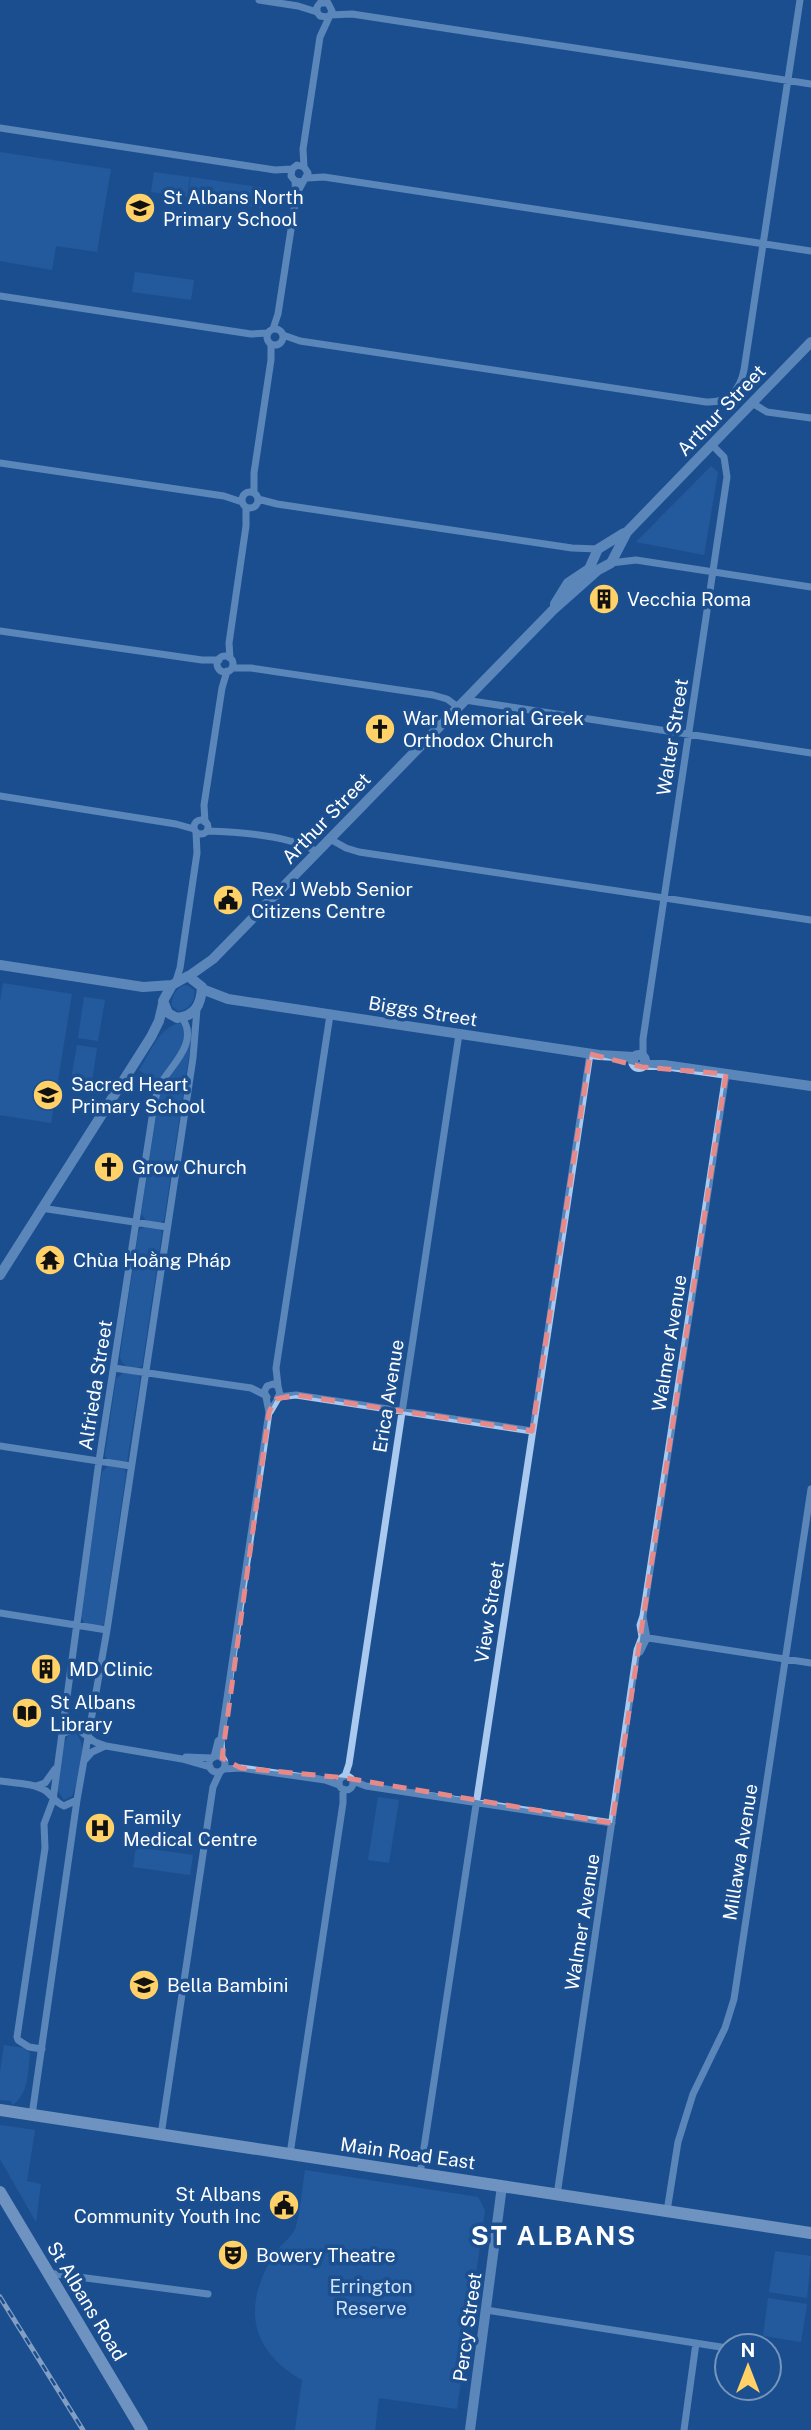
<svg xmlns="http://www.w3.org/2000/svg" width="811" height="2430" viewBox="0 0 811 2430" font-family="'Public Sans',sans-serif">
  <rect width="100%" height="100%" fill="#1b4f8f"/>
  <!-- green -->
  <path fill="#2e69ad" d="M0,152L111,169L97,252L56,246L52,270L0,261Z
    M154,172L190,177L187,197L151,192Z
    M191,177L265,188L262,208L188,197Z
    M135,272L194,280L191,300L132,292Z
    M711,466L718,472L704,555L636,542Z
    M3,983L72,994L51,1123L0,1115V1002Z
    M187,985L194,990C196,1000 189,1010 178,1011L172,1006C171,996 177,986 187,985Z
    M84,997L105,1000L98,1041L78,1038Z
    M178,1023L182,1024C192,1044 169,1066 158,1082L139,1070C151,1052 156,1032 178,1023Z
    M190,1027H192L191,1042L164,1220L160,1223L147,1221L141,1214L160,1092L180,1062L187,1048Z
    M77,1045L97,1048L91,1088L70,1085Z
    M144,1227L160,1229L162,1233L142,1366C134,1371 121,1367 120,1356L138,1234L140,1229Z
    M123,1373L139,1375L140,1380L127,1462L107,1459L105,1455L116,1379Z
    M108,1466L124,1469L126,1473L104,1624L100,1626L84,1623L80,1614L102,1472Z
    M76,1734C90,1747 78,1781 72,1796L64,1800L58,1791C60,1774 58,1749 69,1735Z
    M378,1797L399,1800L389,1863L368,1860Z
    M136,1847L193,1855L190,1875L133,1867Z
    M4,2045L24,2048L30,2053C28,2070 29,2095 12,2105L11,2101L0,2100V2072Z
    M0,2125L35,2130L27,2181L41,2184L36,2222L0,2159Z
    M305,2170L478,2197L485,2210L457,2409L379,2398L375,2430H295L302,2380C249,2350 242,2305 275,2253C280,2245 291,2238 295,2229C301,2213 302,2187 305,2170Z
    M775,2251L811,2256L807,2298L769,2292Z
    M768,2298L807,2304L801,2342L763,2336Z"/>
  <g fill="none" stroke-linecap="round" stroke-linejoin="round">
    <!-- minor -->
    <path stroke="#a9c9ee" stroke-width="7" d="M259,0L298,6L317,12
      M330,15L352,14L811,84
      M0,128L275,170L292,169
      M304,167L303,149L320,37L332,11L328,3H320L317,7V12L320,16L327,17
      M307,178L324,177L811,251
      M297,193L308,173L304,167L297,165L292,169L291,176L295,181L302,182
      M0,296L251,334L268,333
      M267 337a8 8 0 1 1 16 0a8 8 0 1 1-16 0Z
      M273,329L278,314L296,197L295,181
      M283,335L300,341L706,402C728,403 740,391 744,370L800,0
      M752,403L767,412L811,418
      M0,463L224,496L242,502
      M242 500a8 8 0 1 1 16 0a8 8 0 1 1-16 0Z
      M254,493V473L271,360V344
      M258,499L277,504L572,548L598,549
      M611,563L636,560L811,587
      M0,631L202,660H219
      M217 664a8 8 0 1 1 16 0a8 8 0 1 1-16 0Z
      M230,658L229,643L246,526V507
      M232,668H251L433,695L447,699L458,707
      M465,700L811,753
      M0,796L176,824L194,829
      M194 827a7 7 0 1 1 14 0a7 7 0 1 1-14 0Z
      M205,822L204,805L222,688L227,671
      M207,831C240,832 289,835 317,852
      M330,839L346,848L359,852L811,920
      M176,981L180,968L197,853L196,832
      M643,1056V1039L727,477L724,457L712,445
      M41,1208L167,1227
      M114,1368L251,1388L265,1395
      M278,1386L276,1368L330,1015
      M267,1397L264,1392L267,1386L273,1384L278,1386L280,1395L270,1412
      M278,1397L296,1395L532,1431
      M0,1446L131,1466
      M0,1613L107,1630
      M642,1637L811,1663
      M640,1652L647,1638L643,1617
      M62,1734L76,1728L95,1742L106,1746L182,1759L210,1767
      M209 1764a8 8 0 1 1 16 0a8 8 0 1 1-16 0Z
      M186,1757L212,1758
      M214,1757L218,1741L221,1739
      M222,1758L221,1739L269,1412L266,1397
      M84,1761L92,1752L105,1746
      M224,1769L241,1768L325,1780L339,1785
      M345,1776L349,1764L459,1034
      M339 1783a7 7 0 1 1 14 0a7 7 0 1 1-14 0Z
      M0,1781C14,1783 34,1783 46,1791C53,1797 56,1803 64,1806L77,1800
      M353,1781L366,1786L612,1823
      M36,1786L45,1783L55,1769
      M42,2049L29,2047L18,2040L17,2037L45,1848L44,1824L53,1800L99,1461L154,1105C156,1097 157,1090 161,1083C173,1064 199,1041 182,1018
      M32,2115L77,1800L107,1630L193,1058L197,1009
      M161,2135L213,1787L220,1772
      M290,2154L343,1803V1789
      M420,2174L590,1054
      M557,2195L637,1650L642,1637L640,1625L643,1616L726,1074
      M667,2211L678,2142L693,2094L725,2028L734,1999L811,1489
      M48,2273L208,2294
      M486,2310L727,2348
      M684,2430L696,2343"/>
    <!-- tertiary -->
    <path stroke="#a9c9ee" stroke-width="10" d="M555,604L568,583L589,569L598,549L624,533
      M0,965L143,987L172,985
      M188,976L202,987C201,1005 195,1016 177,1018L168,1013L163,1001L172,985Z
      M189,976L213,959L553,610L598,570L611,563L627,532L811,342
      M202,989L228,999L599,1055L634,1057
      M633 1061a6 6 0 1 1 12 0a6 6 0 1 1-12 0Z
      M644,1065H664L811,1086
      M0,1275L151,1037L159,1021L163,1004
      M470,2430L502,2186"/>
    <!-- secondary -->
    <path stroke="#d6e6fa" stroke-width="12" d="M0,2110L811,2233
      M0,2192L142,2430"/>
    <!-- rail casing -->
    <g stroke="#fff" stroke-width="5">
      <path id="rail" d="M0,2297L83,2430"/>
    </g>
    <!-- rail -->
    <use href="#rail" stroke="#1b4f8f" stroke-width="2.5" stroke-dasharray="8" stroke-linecap="butt"/>
  </g>
  <!-- marked area -->
  <path d="M0 0H811V2430H0ZM590,1054L642,1067L726,1074L612,1823L346,1778L241,1768L222,1758L269,1412L276,1399L296,1395L532,1431Z" fill="#1b4f8f" fill-opacity=".55" fill-rule="evenodd"/>
  <path fill="none" stroke="#e88989" stroke-width="5" stroke-dasharray="14 9" stroke-linejoin="round" d="M590,1054L642,1067L726,1074L612,1823L346,1778L241,1768L222,1758L269,1412L276,1399L296,1395L532,1431Z"/>
  <!-- icons -->
  <defs>
    <g id="school-disc" transform="scale(1.575)"><circle r="9.5" fill="#ffd166" stroke="#1b4f8f"/><path d="M0-5L7-2L0 1L-7-2ZM-4 1L0 2.5L4 1V4Q0 6-4 4Z" fill="#111"/></g>
    <g id="building-disc" transform="scale(1.575)"><circle r="9.5" fill="#ffd166" stroke="#1b4f8f"/><path d="M-4-6H4V6H1V3H-1V6H-4ZM-2.5-4.3h1.7v1.8h-1.7ZM.8-4.3h1.7v1.8H.8ZM-2.5-1h1.7V.8h-1.7ZM.8-1h1.7V.8H.8Z" fill="#111"/></g>
    <g id="church-disc" transform="scale(1.575)"><circle r="9.5" fill="#ffd166" stroke="#1b4f8f"/><path d="M-1.2-6h2.4v3.5h3.3v2.4h-3.3V6h-2.4V-.1h-3.3v-2.4h3.3Z" fill="#111"/></g>
    <g id="civic-disc" transform="scale(1.575)"><circle r="9.5" fill="#ffd166" stroke="#1b4f8f"/><path d="M-.6-6.5H3V-4.5H.6V-3L4-1V1h2V6H-6V1h2V-1L-.6-3ZM-1.2 2.5V6h2.4V2.5Z" fill="#111"/></g>
    <g id="temple-disc" transform="scale(1.575)"><circle r="9.5" fill="#ffd166" stroke="#1b4f8f"/><path d="M0-6L5-2H3V0L6.5 2.5H4V6H1.5V3h-3V6H-4V2.5H-6.5L-3 0V-2H-5Z" fill="#111"/></g>
    <g id="library-disc" transform="scale(1.575)"><circle r="9.5" fill="#ffd166" stroke="#1b4f8f"/><path d="M-6-4Q-3-5.5-.7-3.5V5Q-3 3-6 4ZM6-4Q3-5.5 .7-3.5V5Q3 3 6 4Z" fill="#111"/></g>
    <g id="hospital-disc" transform="scale(1.575)"><circle r="9.5" fill="#ffd166" stroke="#1b4f8f"/><path d="M-5-5h3v3.5h4V-5h3V5h-3V1.5h-4V5h-3Z" fill="#111"/></g>
    <g id="theatre-disc" transform="scale(1.575)"><circle r="9.5" fill="#ffd166" stroke="#1b4f8f"/><path d="M-5-5.5Q0-4 5-5.5V0Q5 5 0 6Q-5 5-5 0ZM-3.3-2.5H-1v1.5H-3.3ZM1-2.5H3.3v1.5H1ZM-2.8 1Q0 5.5 2.8 1Z" fill="#111"/></g>
  </defs>
  <g fill-rule="evenodd">
    <use href="#school-disc" x="140" y="208"/>
    <use href="#building-disc" x="604" y="599"/>
    <use href="#church-disc" x="380" y="729"/>
    <use href="#civic-disc" x="228" y="900"/>
    <use href="#school-disc" x="48" y="1095"/>
    <use href="#church-disc" x="109" y="1167"/>
    <use href="#temple-disc" x="50" y="1260"/>
    <use href="#building-disc" x="46" y="1669"/>
    <use href="#library-disc" x="27" y="1713"/>
    <use href="#hospital-disc" x="100" y="1828"/>
    <use href="#school-disc" x="144" y="1985"/>
    <use href="#civic-disc" x="284" y="2205"/>
    <use href="#theatre-disc" x="233" y="2255"/>
  </g>
  <g text-anchor="middle" dominant-baseline="central" stroke-width="7" stroke-linejoin="round" paint-order="stroke">
    <!-- poi labels -->
    <g font-size="19" fill="#fff" stroke="#1b4f8f" text-anchor="start">
      <text x="163" y="197">St Albans North<tspan x="163" dy="22">Primary School</tspan></text>
      <text x="627" y="599">Vecchia Roma</text>
      <text x="403" y="718">War Memorial Greek<tspan x="403" dy="22">Orthodox Church</tspan></text>
      <text x="251" y="889">Rex J Webb Senior<tspan x="251" dy="22">Citizens Centre</tspan></text>
      <text x="71" y="1084">Sacred Heart<tspan x="71" dy="22">Primary School</tspan></text>
      <text x="132" y="1167">Grow Church</text>
      <text x="73" y="1260">Chùa Hoằng Pháp</text>
      <text x="69" y="1669">MD Clinic</text>
      <text x="50" y="1702">St Albans<tspan x="50" dy="22">Library</tspan></text>
      <text x="123" y="1817">Family<tspan x="123" dy="22">Medical Centre</tspan></text>
      <text x="167" y="1985">Bella Bambini</text>
      <text x="261" y="2194" text-anchor="end">St Albans<tspan x="261" dy="22">Community Youth Inc</tspan></text>
      <text x="256" y="2255">Bowery Theatre</text>
    </g>
    <!-- street labels -->
    <g font-size="19" fill="#fff" stroke="#1b4f8f">
      <text transform="translate(721 410) rotate(-46)">Arthur Street</text>
      <text transform="translate(672 737) rotate(-81)">Walter Street</text>
      <text transform="translate(326 818) rotate(-46)">Arthur Street</text>
      <text transform="translate(423 1011) rotate(9)">Biggs Street</text>
      <text transform="translate(669 1343) rotate(-81)">Walmer Avenue</text>
      <text transform="translate(95 1385) rotate(-81)">Alfrieda Street</text>
      <text transform="translate(388 1396) rotate(-81)">Erica Avenue</text>
      <text transform="translate(489 1612) rotate(-81)">View Street</text>
      <text transform="translate(740 1852) rotate(-81)">Millawa Avenue</text>
      <text transform="translate(582 1922) rotate(-81)">Walmer Avenue</text>
      <text transform="translate(408 2153) rotate(8)">Main Road East</text>
      <text transform="translate(87 2301) rotate(59)">St Albans Road</text>
      <text transform="translate(467 2327) rotate(-82)">Percy Street</text>
    </g>
    <!-- park labels -->
    <g font-size="19" fill="#cfe3fa" stroke="#1b4f8f">
      <text x="371" y="2286">Errington<tspan x="371" dy="22">Reserve</tspan></text>
    </g>
    <!-- district labels -->
    <g font-size="26" font-weight="bold" letter-spacing="2" fill="#fff" stroke="#1b4f8f">
      <text x="554" y="2235">ST ALBANS</text>
    </g>
  </g>
  <!-- north arrow -->
  <g transform="translate(748 2367)"><circle r="33" fill="#1b4f8f" stroke="#7695bc" stroke-width="2"/>
  <path d="M0-5L12 26L0 18L-12 26Z" fill="#ffd166"/>
  <text y="-10" font-size="19" font-weight="bold" text-anchor="middle" fill="#ffffff">N</text>
  </g>
</svg>
